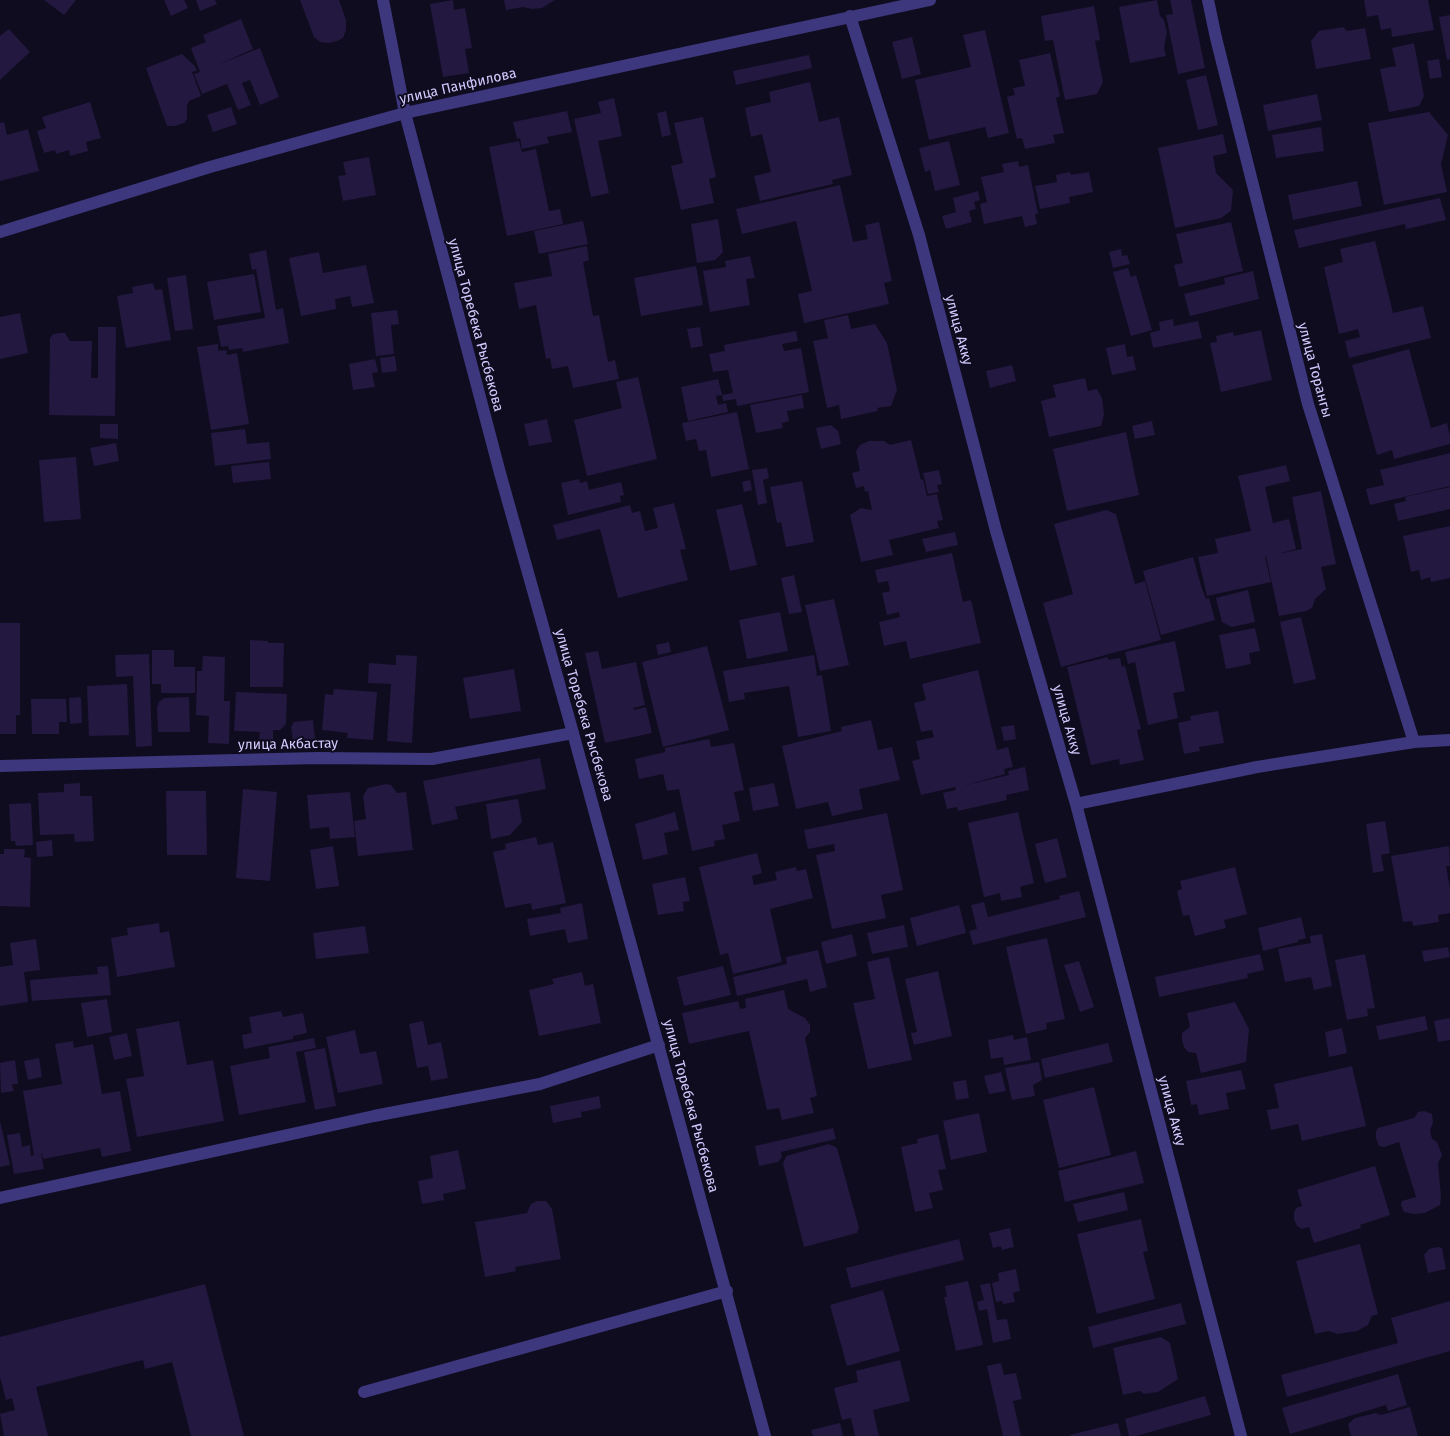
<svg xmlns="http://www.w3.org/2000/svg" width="1450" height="1436" viewBox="0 0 1450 1436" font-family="'Fira Sans',sans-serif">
  <rect width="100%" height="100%" fill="#100c1f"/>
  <!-- building -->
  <path fill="#221840" d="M44,0H76L64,15Z
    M164,0H184L188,8L171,16Z
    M196,0H215L217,4L200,11Z
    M300,0H339L346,20V30L343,38L337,41L329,43L320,42L314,37Z
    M453,0L454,10L465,8L472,48L465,49L469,73L443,77L430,4Z
    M504,0H555L542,8L532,9L523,7L506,10Z
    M1157,0L1160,16L1164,20L1167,32L1164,48L1166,56L1130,63L1119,7Z
    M1170,0H1191L1205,68L1178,74L1166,15L1173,14Z
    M1364,0H1428L1434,30L1392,37L1391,28L1381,30L1378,15L1367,17Z
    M1094,6L1100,40L1095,41L1103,82L1097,94L1065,100L1053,40L1045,41L1041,16Z
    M1450,15V59L1447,60L1439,17Z
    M241,19L253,49L220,64L260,48L279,97L260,105L250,80L242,83L251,105L238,110L227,84L202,94L194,74L200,72L191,48L206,42L203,35Z
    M1343,27L1347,31L1365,28L1371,59L1316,69L1311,41L1319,31Z
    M9,29L30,52L0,80V36Z
    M985,30L1009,133L988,138L985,127L929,140L915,80L971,67L963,35Z
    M912,37L921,74L902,79L892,42Z
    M1414,43L1424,96L1419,106L1389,112L1380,69L1396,66L1392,48Z
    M1050,53L1060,96L1056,98L1064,133L1053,135L1055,143L1025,149L1022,138L1017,139L1007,97L1015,95L1013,88L1025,86L1019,60Z
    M182,54L195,66L197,71L192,72L201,96L189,101L187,106V119L184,123L175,126H167L146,68Z
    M809,55L812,68L736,85L733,71Z
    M1439,59L1442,77L1430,79L1427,61Z
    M1206,75L1218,125L1198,130L1186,80Z
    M810,82L819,122L839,117L852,175L832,180L833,184L760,201L754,176L771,172L762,134L751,137L745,108L771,102L769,92Z
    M1317,94L1322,120L1268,131L1263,105Z
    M614,98L622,136L598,141L609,193L591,197L574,119L601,113L598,102Z
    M90,102L101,138L86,142L88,151L70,156L69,150L56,154L55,150L44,153L37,131L46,128L42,117Z
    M231,107L237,124L213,132L207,115Z
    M567,111L572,132L547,137L549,143L522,149L520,138L517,139L513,122Z
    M666,111L671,135L662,137L657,113Z
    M1429,112L1448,135L1441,164L1447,192L1384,205L1368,123Z
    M703,117L716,177L709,179L714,203L681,210L671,166L683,163L674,123Z
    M4,122L7,135L28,129L39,171L0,181V123Z
    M1321,127L1324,151L1276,158L1272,135Z
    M1223,134L1227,153L1213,156L1216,173L1233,190L1231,211L1221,218L1175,228L1158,148Z
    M519,141L522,152L536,149L549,211L560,209L563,224L507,236L489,147Z
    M949,141L960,185L935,191L930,170L925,172L919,148Z
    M369,157L376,195L343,201L338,176L346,175L343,162Z
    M1018,161L1019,167L1028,165L1038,214H1035L1037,224L1025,227L1022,216L984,224L980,204L987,202L981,177L1004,172L1002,164Z
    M1070,172L1071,175L1089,172L1093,192L1069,197L1070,203L1040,209L1035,186L1057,182L1056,175Z
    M1357,181L1362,206L1293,220L1288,195Z
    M840,185L853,242L868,239L865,225L879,222L892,281L884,283L889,304L804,323L798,294L812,291L796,221L742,234L736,209Z
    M978,191L980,200L974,202L976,209L969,211L972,222L946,229L942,216L956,212L953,198Z
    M1440,198L1446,220L1406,229L1405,224L1299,248L1294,230Z
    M718,219L723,252L715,260L697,263L691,224Z
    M583,221L588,244L539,254L534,231Z
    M1231,222L1243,271L1179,287L1174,265L1183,263L1176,234Z
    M1375,241L1393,313L1423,306L1431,338L1349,358L1345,341L1360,337L1358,329L1339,334L1324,267L1343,262L1340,249Z
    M587,246L589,260L583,262L593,316L599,315L608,362L615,360L619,379L573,388L568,366L552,369L550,358L546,359L536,305L519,309L514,283L552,276L548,254Z
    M1121,249L1122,256L1127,255L1130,264L1113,268L1109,252Z
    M266,250L276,310L283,308L289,343L243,352L242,348L229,350L228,346L221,347L217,326L265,318L256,269L252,270L249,254Z
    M319,252L323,273L366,265L374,303L352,307L350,296L335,299L336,309L301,316L289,258Z
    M750,256L755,278L746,279L750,305L710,312L703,271L726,267L725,261Z
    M696,266L703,305L641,316L634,278Z
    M1128,268L1131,277L1136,275L1152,330L1131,336L1113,272Z
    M1253,271L1259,299L1190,316L1184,294L1225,284L1224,278Z
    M254,274L261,312L214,320L207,282Z
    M186,275L193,329L175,331L167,278Z
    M153,283L155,290L162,289L171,340L126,348L117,296L133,293L132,287Z
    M397,310L399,324L391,325L394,354L376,356L371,313Z
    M20,313L28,353L0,359V317Z
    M848,315L851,329L875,324L887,343L897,390L891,406L877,408L878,411L841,419L839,405L827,408L813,341L828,338L824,320Z
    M1173,319L1174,326L1198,321L1202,338L1153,348L1150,333L1160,330L1159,322Z
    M98,327H116L115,416L49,415L50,338L53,334L60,333H65L70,341H92L91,378H98Z
    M700,327L703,346L691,348L687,329Z
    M1261,330L1272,380L1221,392L1210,343L1217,342L1216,336L1233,332L1234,336Z
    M796,331L798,341L782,344L784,351L801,348L809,392L737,406L736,399L723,401L722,395L733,393L728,370L713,372L709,354L725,351L724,345Z
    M218,344V351L226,350L227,355L237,353L249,424L211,430L197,347Z
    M1125,344L1127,357L1133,356L1136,370L1112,375L1106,348Z
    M1409,349L1431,428L1447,423L1450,436V444L1394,459L1392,450L1377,455L1352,365Z
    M395,356L397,371L382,373L380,358Z
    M375,359L378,372L372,373L375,387L353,390L349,364Z
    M1012,365L1016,381L990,388L986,371Z
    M638,377L657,459L587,476L574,420L622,408L616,382Z
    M1085,378L1088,391L1097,389L1102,398L1104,414L1101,426L1049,437L1041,401L1056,397L1053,385Z
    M718,379L722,395L716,396L718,405L726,403L728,412L688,421L681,387Z
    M802,395L804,408L787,411L789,421L782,423L783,428L756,433L750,405Z
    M737,412L749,469L711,477L706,450L699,451L696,439L686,441L682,423Z
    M547,419L552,442L529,446L524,424Z
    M1152,421L1155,435L1135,439L1132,426Z
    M100,424H118V439L100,438Z
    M831,425L838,431L841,444L821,449L816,428Z
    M245,429L247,444L269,442L271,459L215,466L211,433Z
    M1126,432L1139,495L1067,511L1053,449Z
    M911,440L921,480L923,479L927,496L937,494L943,520L937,521L939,528L889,540L893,555L861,562L850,515L861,508L872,510L868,491L865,492L864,486L856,488L852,473L860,471L856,451L860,445L869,441H884L890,445Z
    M116,443L119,461L94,466L90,448Z
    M1450,453V486L1370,505L1366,489L1384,485L1380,470Z
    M76,457L81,519L44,522L39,460Z
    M269,462L271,479L233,483L231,466Z
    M1286,465L1290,481L1265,487L1273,523L1289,519L1296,549L1277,554L1302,549L1292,497L1321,491L1336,564L1321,567L1326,589L1315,599L1312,608L1306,611L1279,616L1266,556L1265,557L1271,582L1207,596L1198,557L1218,553L1215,539L1251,531L1238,476Z
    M767,468L769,478L763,480L767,503L758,505L752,470Z
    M939,470L942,484L937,485L939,492L928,494L923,473Z
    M579,479L580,483L587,481L589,490L621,482L624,495L620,496L621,502L568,515L561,483Z
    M750,480L752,490L744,492L742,482Z
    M802,481L814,542L786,547L781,522L777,523L770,487Z
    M1450,487V509L1398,521L1394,504L1406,501L1405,497Z
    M674,503L686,549L680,550L688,580L618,598L600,529L557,540L553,525L630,505L632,513L640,511L645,531L658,528L653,508Z
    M742,504L757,565L730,571L716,510Z
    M1106,510L1116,514L1135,584L1145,581L1161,640L1061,667L1043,603L1073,594L1054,524Z
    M1450,526V578L1431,582L1430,577L1421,580L1419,570L1411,572L1403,536Z
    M955,532L958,545L926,552L922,539Z
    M952,553L963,602L971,600L981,643L910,659L906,641L884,646L879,622L900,617L899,612L887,615L882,593L890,591L888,581L878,583L875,570Z
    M1193,557L1202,589L1206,599L1209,598L1215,620L1161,635L1143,571Z
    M794,575L802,612L789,614L781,578Z
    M1248,590L1255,622L1232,627L1222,622L1216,598Z
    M834,599L849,665L820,671L805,605Z
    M780,612L788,651L747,659L739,620Z
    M1301,617L1316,679L1294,684L1280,622Z
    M0,623H20V715H16V734H0Z
    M1255,628L1260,651L1249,653L1251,664L1226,669L1219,635Z
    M250,640L268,641V643H284L283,687H250Z
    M1175,641L1185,691L1173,693L1178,718L1148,725L1135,662L1128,664L1125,652Z
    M669,642L671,652L658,655L656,645Z
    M707,646L729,730L663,747L642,662Z
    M152,650H174V667H195V693H161V684H152Z
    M598,651L602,669L636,662L645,705L633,708L634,710L646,707L652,733L605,743L585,653Z
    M149,654L152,746L136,747L133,676L116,677L115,655Z
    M396,655L417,656L412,743L387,741L391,684L368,683L369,663L396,665Z
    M814,655L817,676L822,675L831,731L798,737L789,686L744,693L745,699L729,702L723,671Z
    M203,656L225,657L224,701H230L229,744L208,743L209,716L196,715L197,671H202Z
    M1108,657V660L1120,658L1122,667L1125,666L1141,729L1137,730L1144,760L1120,765L1119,759L1091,765L1067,667Z
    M514,669L521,711L470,719L463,678Z
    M978,670L997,750L1008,747L1013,767L1004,769L1005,774L966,785L1009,775L1008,771L1025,767L1029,790L1006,795L1007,800L958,811L957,807L947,809L943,793L956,790L955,787L921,795L912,761L920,759L916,741L934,737L932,730L921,732L914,703L926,700L922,684Z
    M127,684L129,735L89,736L87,686Z
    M334,689L377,692L373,740L347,738L348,733L322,730L325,694L333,695Z
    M236,692L287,694L286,724L280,730H273V740L259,739L260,732L234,731Z
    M81,697L82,723L70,724L69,698Z
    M189,697L190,732H158L157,707L159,702L164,698Z
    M31,699H66L67,722H59V734H32Z
    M1218,711L1224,743L1199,747L1200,751L1184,754L1178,723L1191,720L1190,716Z
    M313,720L315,739L293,741L291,727L294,722Z
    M871,720L878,750L892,747L900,780L859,789L863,809L832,816L828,802L796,809L782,746L842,731L841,727Z
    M1014,725L1016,739L1004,741L1001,727Z
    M709,739L711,747L734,743L744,790L734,792L740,821L722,825L725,839L714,841L715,846L692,851L679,789L667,791L663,774L639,779L635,759L665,752V748Z
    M540,758L546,789L455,807L458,819L432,825L423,781Z
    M80,783V796H92L94,841L75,842L74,834L40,835L38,793L64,792V784Z
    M774,783L779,806L753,811L749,788Z
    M386,784L391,785L397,793L406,792L413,850L358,856L354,821L366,819L363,796L368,788Z
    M243,789L277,792L270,881L236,878Z
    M166,791H206L207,855H167Z
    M350,792L355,837L330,839L329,827L310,829L307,795Z
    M518,799L522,822L510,835L491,839L486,804Z
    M31,803L33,845L16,846L15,841H11L9,804Z
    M675,812L679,830L664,833L668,854L643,860L635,824Z
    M1018,812L1034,883L1020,887L1022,897L1001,901L1000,893L984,897L968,823Z
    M887,813L903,890L881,895L886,918L832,929L816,855L835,851L834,844L808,849L804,830Z
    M1385,821L1390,853L1381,855L1384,871L1373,873L1366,824Z
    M536,837L538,845L553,842L566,903L532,910L531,903L505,908L493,852L506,849L505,844Z
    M1057,838L1067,877L1045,883L1035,844Z
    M52,840L53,856L37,857L36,842Z
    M333,846L339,886L316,889L310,850Z
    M1449,846L1450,866H1446L1450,888V913L1438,915L1439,922L1413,926L1412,921L1403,922L1391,856Z
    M4,849H25L24,857L31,858L30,907L0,906V854H4Z
    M757,853L762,873L752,876L754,885L777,880L775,872L796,867L797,871L806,869L813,898L770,909L782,962L733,974L728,953L720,955L699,867Z
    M1235,867L1247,914L1224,920L1226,928L1195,936L1189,915L1183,916L1177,891L1182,889L1180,881Z
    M685,877L690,901L683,902L684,911L658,915L652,884Z
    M1079,891L1086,917L973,945L969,931L977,929L971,905L984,902L988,917L1060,899L1059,896Z
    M582,903L588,939L568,943L565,929L530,936L527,919L561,913L560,908Z
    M959,905L966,933L917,946L910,918Z
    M1301,917L1306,938L1298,940V942L1263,951L1258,928Z
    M159,923L160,933L169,931L175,967L117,977L111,938L128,935L127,928Z
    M904,925L908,947L872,954L867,933Z
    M365,926L369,953L316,959L313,933Z
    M852,934L857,956L826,964L821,942Z
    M1322,934L1332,986L1314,990L1311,977L1285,982L1278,949L1311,943L1310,936Z
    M1047,938L1065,1019L1046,1023L1047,1029L1026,1034L1006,947Z
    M36,939L40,970L24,972L28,1002L0,1006V967L13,965L10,943Z
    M1448,947L1450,957L1424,962L1422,951Z
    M818,950L827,987L810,992L807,979L737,996L733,977L787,964L786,957Z
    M1260,954L1264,970L1247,974L1248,978L1159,997L1155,977Z
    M1365,954L1375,1008L1367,1009L1368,1016L1347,1020L1335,960Z
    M889,957L912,1060L868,1069L853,1003L875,999L867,962Z
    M1079,961L1094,1007L1080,1012L1064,965Z
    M108,966L111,995L32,1001L30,980L98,974L97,967Z
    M723,966L731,995L684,1006L677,977Z
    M938,971L952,1036L914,1045L911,1033L917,1032L905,979Z
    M582,972L585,986L593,984L601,1023L539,1036L529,990L554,984L552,979Z
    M784,990L788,1009L805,1018L810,1025V1032L805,1038L817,1096L810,1098L814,1113L782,1120L779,1108L767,1110L749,1031L689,1044L682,1013L738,1001L740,1009L746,1008L745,999Z
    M107,999L112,1032L87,1037L81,1003Z
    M1235,1002L1249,1029L1246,1062L1201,1073L1196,1053L1188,1052L1184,1047L1182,1040V1033L1190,1027L1187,1013Z
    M281,1011L283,1017L303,1013L307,1033L293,1036V1039L244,1049L242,1035L252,1033L249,1017Z
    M1425,1016L1428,1030L1379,1040L1376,1026Z
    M1450,1018V1040L1438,1042L1434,1021Z
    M179,1021L187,1065L213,1060L224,1121L137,1137L126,1079L144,1076L136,1029Z
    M423,1021L428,1045L441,1042L448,1078L431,1081L428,1066L417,1068L409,1024Z
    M1342,1028L1347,1053L1329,1057L1325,1032Z
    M355,1030L360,1054L376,1051L383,1084L338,1093L326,1037Z
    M127,1033L132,1056L114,1060L109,1037Z
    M1013,1035L1014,1040L1027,1037L1031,1060L1004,1065L1003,1057L991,1059L988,1040Z
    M314,1038L316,1048L296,1052L306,1102L239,1115L230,1066L270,1058L268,1047Z
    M73,1041L74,1048L93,1044L102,1094L120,1091L131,1151L102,1157L100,1148L43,1159L42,1153H41L44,1169L14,1174L7,1135L20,1133L22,1147L30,1145L31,1156L34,1155L23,1091L62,1084L55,1044Z
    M1108,1043L1113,1062L1045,1078L1041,1059Z
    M325,1048L336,1106L315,1110L304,1052Z
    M39,1058L42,1077L28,1080L24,1061Z
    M15,1060L18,1084H12L14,1091L1,1093L0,1063Z
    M1039,1062L1042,1080L1033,1085L1035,1096L1012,1100L1005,1068Z
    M1352,1066L1366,1126L1302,1141L1298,1124L1271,1130L1267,1110L1279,1108L1274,1084Z
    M1241,1070L1246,1089L1226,1093L1229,1109L1199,1115L1197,1104L1191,1105L1186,1081Z
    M1001,1072L1006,1091L989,1094L984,1076Z
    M966,1080L969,1098L956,1100L953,1082Z
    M1094,1087L1111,1155L1059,1168L1043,1100Z
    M599,1096L601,1108L581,1112L582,1117L553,1123L550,1106Z
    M1424,1111L1432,1114L1433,1123L1430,1130L1432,1139L1437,1142L1442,1155L1438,1163L1441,1197L1440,1205L1425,1213L1414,1214L1404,1212L1401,1205L1402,1201L1416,1197L1399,1142L1384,1147L1379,1146L1376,1138V1131L1378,1128L1414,1118L1418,1112Z
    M979,1113L987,1152L951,1160L943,1121Z
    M0,1121L10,1165L0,1167Z
    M833,1128L836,1139L781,1152L782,1157L778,1162L759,1166L755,1146Z
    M938,1134L946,1169L938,1170L943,1190L929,1193L933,1208L915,1212L901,1147L918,1143L917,1139Z
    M829,1144L837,1148L859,1228L857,1233L804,1247L783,1164L786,1156Z
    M458,1150L466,1189L443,1194L444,1200L422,1204L418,1181L433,1178L430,1156Z
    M1136,1151L1144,1183L1065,1202L1058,1171Z
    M1375,1166L1390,1215L1360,1225L1361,1228L1314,1243L1309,1227L1302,1229L1297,1226L1294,1219V1213L1296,1208L1302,1206L1297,1190Z
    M1124,1192L1128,1210L1078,1222L1073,1204Z
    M537,1201H546L552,1209L561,1259L515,1267L516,1271L485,1277L475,1222L527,1213L531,1204Z
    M1141,1219L1148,1251L1143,1252L1155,1299L1097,1314L1077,1234Z
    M1010,1228L1014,1247L1002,1250L1001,1246L993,1248L989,1233Z
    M959,1239L964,1260L851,1288L846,1268Z
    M1360,1244L1378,1314L1372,1316L1368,1325L1357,1331L1338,1334L1328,1331L1315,1334L1296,1261Z
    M1438,1247L1442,1248L1446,1269L1428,1273L1424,1255L1429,1249Z
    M1016,1269L1020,1291L1013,1293L1015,1302L1003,1304L1002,1301L996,1302L992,1283L999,1281L998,1273Z
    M968,1281L983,1345L956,1351L944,1297H947L945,1286Z
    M990,1283L997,1320L1007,1319L1011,1339L993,1343L987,1309L979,1311L977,1302L984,1300L980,1285Z
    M205,1284L244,1436H191L172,1362L145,1369L143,1360L36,1387L48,1436H4L0,1414L15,1410L12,1398L6,1400L0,1377V1337Z
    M883,1290L900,1351L847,1366L830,1305Z
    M1450,1301V1351L1287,1397L1281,1375L1398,1343L1391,1318Z
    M1181,1303L1186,1324L1093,1348L1088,1327Z
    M1161,1337L1170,1343L1178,1379L1158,1392L1144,1394L1140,1391L1123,1395L1113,1348Z
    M900,1360L910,1401L873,1410L879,1436H855L851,1418L842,1420L834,1388L858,1382L856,1371Z
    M1001,1363L1004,1375L1016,1373L1022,1399L1013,1401L1021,1436H1003L987,1366Z
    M1398,1374L1407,1405L1388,1411L1386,1405L1290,1434L1282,1408Z
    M1205,1396L1211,1415L1136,1436H1129L1125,1419Z
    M1410,1407L1418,1436H1351L1348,1424L1355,1418L1376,1413L1381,1415Z
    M840,1423L843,1436H813L811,1430Z
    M1118,1423L1121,1436H1070V1435Z"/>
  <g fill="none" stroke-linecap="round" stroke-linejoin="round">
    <!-- service -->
    <path stroke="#3d377e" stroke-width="12" d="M364,1392L727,1291"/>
    <!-- minor -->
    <path stroke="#3d377e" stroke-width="12" d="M383,0L405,113L500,473L573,733L765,1436
      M1208,0L1216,38L1308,404L1414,742
      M850,16L919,235L996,531L1076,804L1241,1436
      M0,232L210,167L405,113L930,0
      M0,766L318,758L432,759L573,733
      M1076,804L1257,767L1414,742L1450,740
      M0,1198L374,1116L540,1084L659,1045"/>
  </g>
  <g text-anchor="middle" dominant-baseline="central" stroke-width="4" stroke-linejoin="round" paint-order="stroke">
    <!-- street labels -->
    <g font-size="14" fill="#d3caff" stroke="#100c1f">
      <text transform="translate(458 86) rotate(-13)">улица Панфилова</text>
      <text transform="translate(476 325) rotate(75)">улица Торебека Рысбекова</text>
      <text transform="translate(959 330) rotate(75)">улица Акку</text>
      <text transform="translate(1315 370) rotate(75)">улица Торангы</text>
      <text transform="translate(584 715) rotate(74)">улица Торебека Рысбекова</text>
      <text transform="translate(1067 720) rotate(74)">улица Акку</text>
      <text transform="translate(288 744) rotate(-1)">улица Акбастау</text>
      <text transform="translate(691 1106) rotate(75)">улица Торебека Рысбекова</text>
      <text transform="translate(1172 1111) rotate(75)">улица Акку</text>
    </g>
  </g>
</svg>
